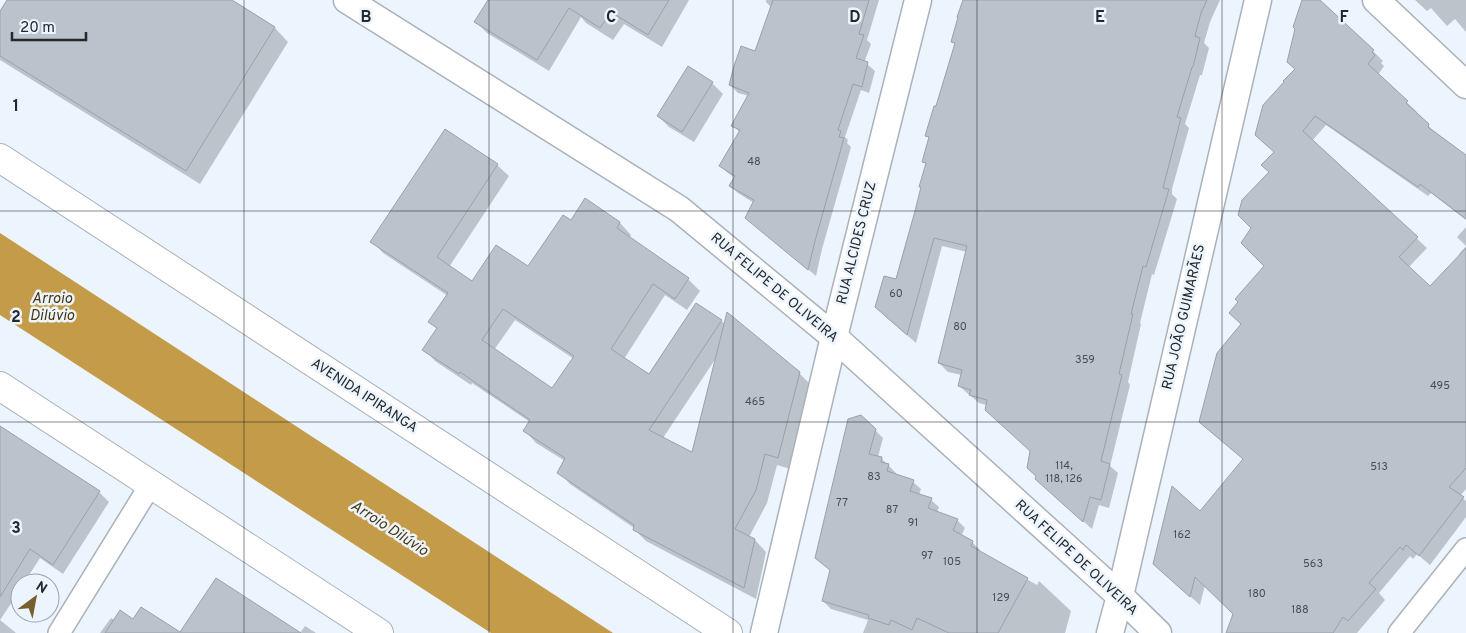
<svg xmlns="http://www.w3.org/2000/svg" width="1466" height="633" viewBox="0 0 1466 633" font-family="Overpass,sans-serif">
  <rect width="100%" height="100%" fill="#ecf4fd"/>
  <!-- water -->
  <path fill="#c49b48" d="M0,233L613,633H491L0,315Z"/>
  <!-- shadow -->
  <path fill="#0003" fill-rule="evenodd" d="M8,0H229L275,28L288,42L200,184L0,60V13Z
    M490,0H689L662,47L624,24L613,40L586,23L581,17L549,71L487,33L476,22Z
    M766,0H879L867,40L871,44L864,63L867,64L875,71L869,93L861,90L845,137L848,140L847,143L851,147L822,249L816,276L755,225L754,203L738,193L730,186L735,178L728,173L720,166L740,133L733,125L749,96L738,93L730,85L755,52L772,8L766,2Z
    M964,0H1220L1210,22L1204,43L1209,48L1202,75H1200L1185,124L1189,128L1172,189V194L1177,199L1154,275L1152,274L1140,323L1141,324L1128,382L1130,385L1110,466L1118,473L1109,508L1099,505L1092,529L1045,487L1038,477L1031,452L987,405L979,403L959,386L962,375L948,372L939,363L967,252L942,246L916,343L885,316L922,188L920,186L927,165L924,162L930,139L927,136L937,108L956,45L952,42Z
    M1303,0H1318L1373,51L1383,61L1381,63L1384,66L1378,75L1417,112L1416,114L1438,135L1466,159V220L1431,193L1428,196L1326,125L1312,141L1427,248L1408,268L1430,288L1460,256L1459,254L1466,246V489L1460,496L1466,501V517L1430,565L1417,554L1413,559L1410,556L1379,593L1385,600L1357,633H1227L1234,614L1205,585L1200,605L1165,574L1200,512L1244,460L1242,324L1266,266L1253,228L1270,172L1296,69Z
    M1415,0H1466V32L1455,19L1447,26L1431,8L1427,11Z
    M688,68L712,83L723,94L694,142L669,127L658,116Z
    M497,165L509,176L449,267L473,282L528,268L571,222L585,200L620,223L631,235L629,238L688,279L700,291L687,310L665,295L624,359L650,376L721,321L799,373L811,385L790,469L777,465L767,503L749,537L755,540L766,552L756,599L646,541L634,529V528L570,484L559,472L565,461L536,443L525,431L530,422L472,383L471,385L435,361L424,349L437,329L430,322L448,296L383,253L372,241ZM515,320L574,359L552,390L494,350ZM716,358L692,454L663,438Z
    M1466,227V246L1457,237Z
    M875,430L883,438L878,457L881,458L896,473L895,475L913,482L921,489L919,495L931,500L939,507L937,512L957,520L965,528L961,536L972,542L980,550L979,552L1037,585L1039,581L1071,611L1065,633H863L868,620L831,609L823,601L831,571L816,558Z
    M0,437L99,492L109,502L63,574L40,558L24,583H20V590L0,620L16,633H0Z
    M111,618L115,620L134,621L178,633H100Z
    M305,626L316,633H300Z"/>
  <!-- building -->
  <path fill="#bac2cb" stroke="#9aa1aa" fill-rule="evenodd" d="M7,0H232L275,27L186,171L0,56V11Z
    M488,0H669L648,35L611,12L600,28L569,8L537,60L474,22Z
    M773,0H869L859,34L864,35L856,58L868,62L862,87L853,84L838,130L841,131L839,137L844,138L815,241L808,270L745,218L754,200L729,186L735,176L719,166L740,130L731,126L749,93L729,85L734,66L741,46L755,51Z
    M963,0H1207L1201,13L1195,36L1200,38L1193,67H1192L1177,117L1181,118L1163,188L1169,189L1146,267L1143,266L1131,314H1133L1119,374L1122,375L1101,461L1110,464L1101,500L1090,497L1083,522L1035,479L1036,476L1027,468L1030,451L985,410L987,400L969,395L971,390L958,386L962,370L938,363L967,246L934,238L907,335L875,307L884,276L896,279L915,211L921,187H919L926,163L922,162L929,137L925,136L934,106H936L955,43L951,42L958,17H957Z
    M1302,0H1320L1374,50L1372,52L1375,55L1368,64L1408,101L1406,103L1429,124L1428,127L1466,155V219L1420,184L1418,187L1315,116L1303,131L1418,237L1399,257L1430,286L1466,248V468L1449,487L1464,497L1419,556L1406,545L1403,550L1400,547L1369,583L1376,589L1348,621L1343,617L1333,633H1226L1233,614L1195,577L1190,597L1153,564L1172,486L1200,511L1243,459L1199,422L1217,353L1241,324L1229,313L1238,302L1235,299L1264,266L1241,243L1251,228L1238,215L1242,200L1269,172L1261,165L1274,152L1255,135L1263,105L1284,82L1283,81L1295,69L1287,62L1295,29L1293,27Z
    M688,66L713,82L682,132L657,116Z
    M445,129L498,164L437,257L472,281L496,245L528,266L563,215L571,220L585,198L620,222L617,228L689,278L675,299L653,284L611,349L649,374L696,303L722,320L649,430L692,452L727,312L800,372L778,458L765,454L756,490L735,529L755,539L744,588L633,530L634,525L557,473L565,458L523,431L530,420L460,372L459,374L422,350L437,328L428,322L448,293L370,242ZM503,309L574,356L552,388L482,340Z
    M861,415L876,429L869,454L882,457L881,462L889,464L887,471L914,480L910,491L932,498L928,508L958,519L953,530L973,541L971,546L1028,578L998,633H949L917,618L912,630L891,620L889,625L868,618L869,615L822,601L830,570L815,558L848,419Z
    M0,426L100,491L53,565L30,549L0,597Z
    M216,578L301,633H105L120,610L133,619L141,607L180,632Z"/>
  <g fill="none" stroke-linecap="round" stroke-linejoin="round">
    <!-- minor casing -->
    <g stroke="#aab1ba" stroke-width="24">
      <path id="minor" d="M59,633L151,484
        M1399,633L1466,549"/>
    </g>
    <!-- tertiary casing -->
    <g stroke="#aab1ba" stroke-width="29">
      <path id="tertiary" d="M347,0L679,209L834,337L1120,596L1158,633
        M1376,0L1466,85
        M764,633L834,337L918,0
        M1110,633L1120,596L1258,0"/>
    </g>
    <!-- secondary casing -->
    <g stroke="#aab1ba" stroke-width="30">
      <path id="secondary" d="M0,158L728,633
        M0,386L379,633"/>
    </g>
    <!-- minor -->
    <use href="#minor" stroke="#fff" stroke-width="21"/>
    <!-- tertiary -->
    <use href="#tertiary" stroke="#fff" stroke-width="26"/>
    <!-- secondary -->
    <use href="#secondary" stroke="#fff" stroke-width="28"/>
  </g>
  <!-- grid -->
  <path fill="none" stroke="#25282b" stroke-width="1" stroke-opacity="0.55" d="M244,0V633M489,0V633M733,0V633M977,0V633M1222,0V633M0,211H1466M0,422H1466"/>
  <g text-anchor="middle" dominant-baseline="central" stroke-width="5" stroke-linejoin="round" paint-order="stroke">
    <!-- number labels -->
    <g font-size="11" fill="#4a4e53">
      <text x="754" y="162">48</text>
      <text x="896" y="294">60</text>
      <text x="960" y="327">80</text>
      <text x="1085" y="360">359</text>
      <text x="1440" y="386">495</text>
      <text x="755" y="402">465</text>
      <text x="1064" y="466">114,<tspan x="1064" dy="13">118, 126</tspan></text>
      <text x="1379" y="467">513</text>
      <text x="874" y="477">83</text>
      <text x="842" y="503">77</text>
      <text x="892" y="510">87</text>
      <text x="913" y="523">91</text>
      <text x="1182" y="535">162</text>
      <text x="927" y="556">97</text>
      <text x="952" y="562">105</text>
      <text x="1313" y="564">563</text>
      <text x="1257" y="594">180</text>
      <text x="1001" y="598">129</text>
      <text x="1300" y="610">188</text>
    </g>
    <!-- street labels -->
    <g font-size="14" fill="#25282b" stroke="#ecf4fd">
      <text transform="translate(857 243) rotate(-76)">RUA ALCIDES CRUZ</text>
      <text transform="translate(774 288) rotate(40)">RUA FELIPE DE OLIVEIRA</text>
      <text transform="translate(1184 317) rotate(-77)">RUA JOÃO GUIMARÃES</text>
      <text transform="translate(364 396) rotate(33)">AVENIDA IPIRANGA</text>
      <text transform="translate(1076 558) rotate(43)">RUA FELIPE DE OLIVEIRA</text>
    </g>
    <!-- water labels -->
    <g font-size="15" font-style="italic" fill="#473511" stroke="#ecf4fd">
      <text x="52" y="299">Arroio<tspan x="52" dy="17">Dilúvio</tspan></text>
      <text transform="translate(389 529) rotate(33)">Arroio Dilúvio</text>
    </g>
  </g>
  <g font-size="16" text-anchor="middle" font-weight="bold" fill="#25282b" stroke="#ecf4fd" stroke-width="5" stroke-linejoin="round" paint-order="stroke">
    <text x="366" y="22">B</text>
    <text x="611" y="22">C</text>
    <text x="855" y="22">D</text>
    <text x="1100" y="22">E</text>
    <text x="1344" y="22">F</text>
    <text x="16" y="111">1</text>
    <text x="16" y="322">2</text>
    <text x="16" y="533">3</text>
  </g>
  <!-- north arrow -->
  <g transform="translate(35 598) rotate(32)"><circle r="24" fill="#ecf4fd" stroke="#9ca2a9"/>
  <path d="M0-4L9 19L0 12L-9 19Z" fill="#765e2e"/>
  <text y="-8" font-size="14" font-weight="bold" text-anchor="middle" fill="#25282b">N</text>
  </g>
  <!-- scale -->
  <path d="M12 32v8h74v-8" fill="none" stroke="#25282b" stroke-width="2.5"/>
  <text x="20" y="32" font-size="15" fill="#25282b" stroke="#ecf4fd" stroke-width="4" paint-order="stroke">20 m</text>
</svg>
